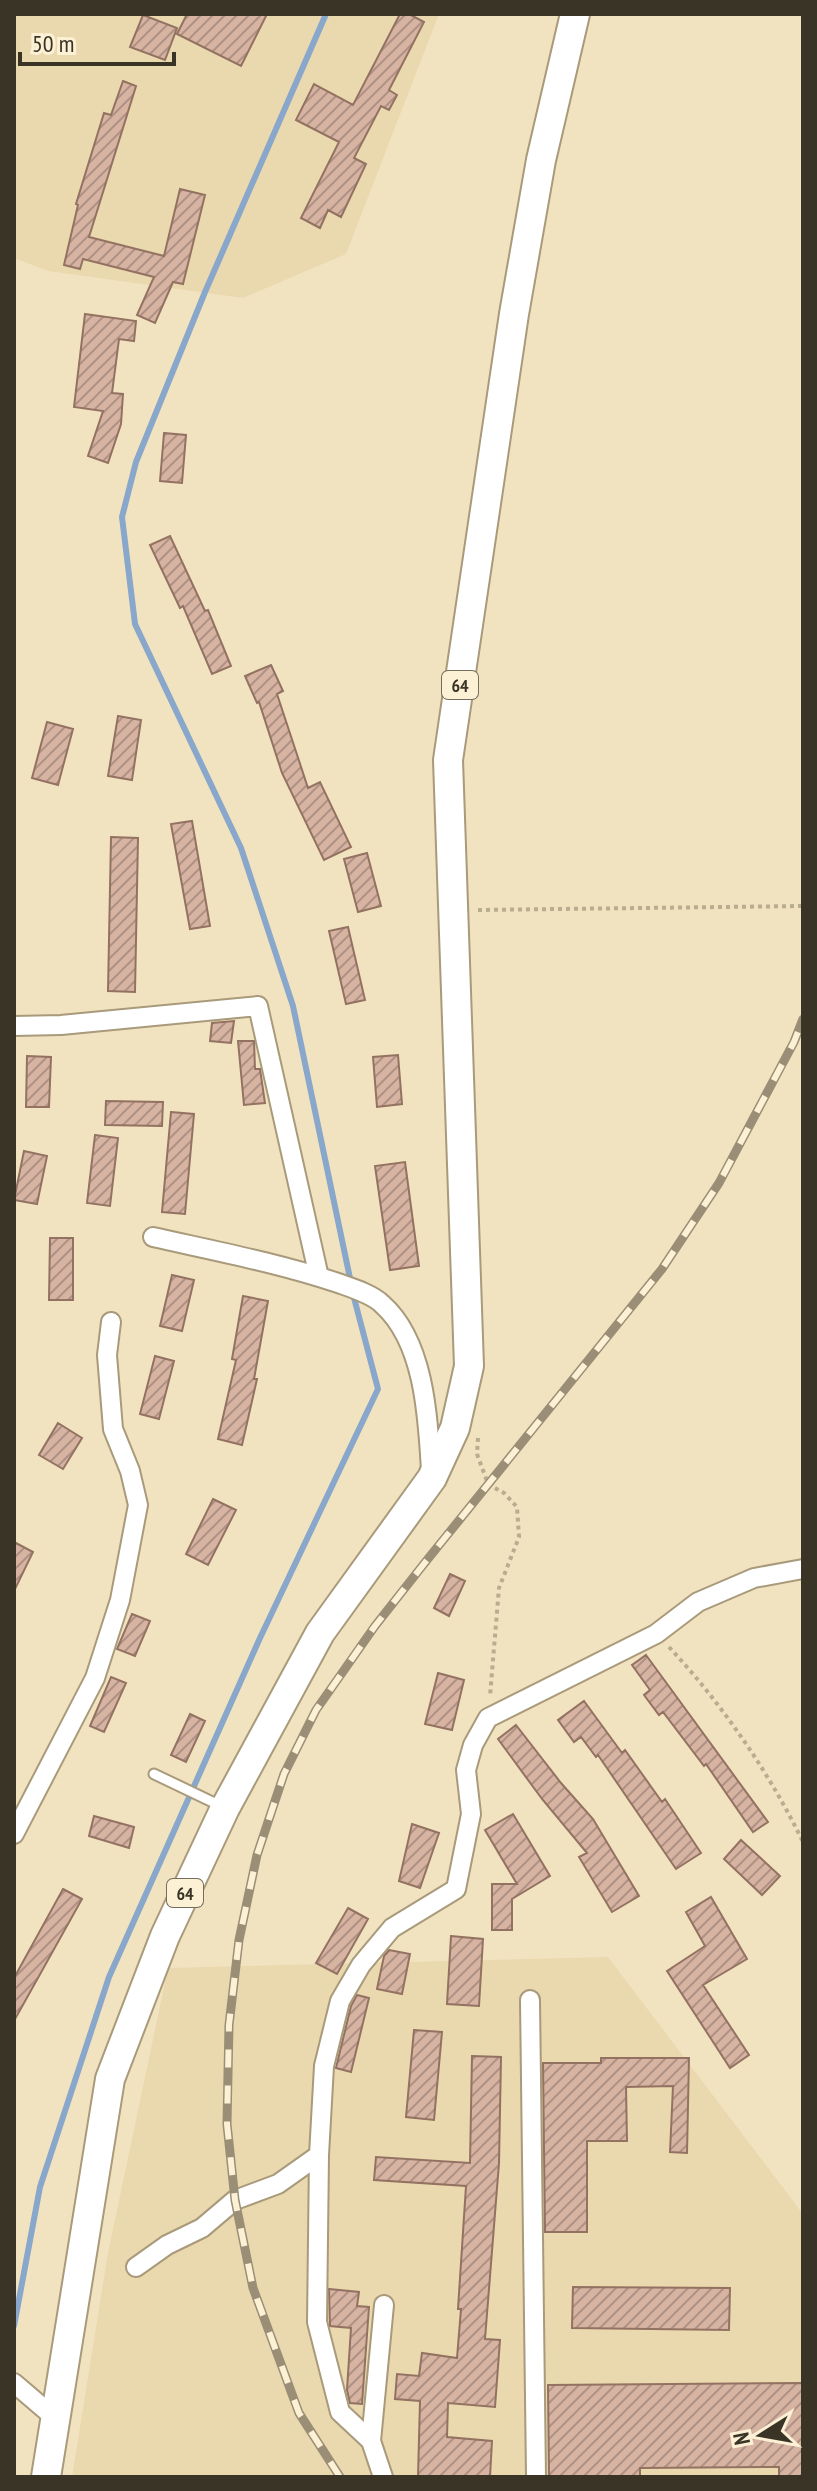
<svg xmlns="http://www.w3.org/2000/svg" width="817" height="2491" viewBox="0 0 817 2491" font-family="'PT Sans Narrow',sans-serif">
  <defs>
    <pattern id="building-hatch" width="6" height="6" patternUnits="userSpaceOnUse" patternTransform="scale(2)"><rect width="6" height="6" fill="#d7b3a2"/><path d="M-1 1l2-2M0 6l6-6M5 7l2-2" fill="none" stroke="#af9284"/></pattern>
  </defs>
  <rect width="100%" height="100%" fill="#f2e3c0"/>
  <!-- built -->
  <path fill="#ead8ae" d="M14,14H439L346,254L243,298L48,271L14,258Z
    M608,1957L803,2214V2477H72L108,2253L168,1968Z"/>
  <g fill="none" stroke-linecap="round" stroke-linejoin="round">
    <!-- stream -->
    <path stroke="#88a7cb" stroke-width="6" d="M326,14L205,292L136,462L122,517L135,624L241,848L293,1006L351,1283
      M14,2326L40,2187L109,1977L260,1638L378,1389L353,1294"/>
  </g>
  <!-- building -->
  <path fill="url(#building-hatch)" stroke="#937262" stroke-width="2" d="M187,14H267L241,66L177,34Z
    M400,14H409L424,22L389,90L397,95L389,110L381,106L354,158L366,164L341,217L328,210L320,228L301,218L339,142L296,120L314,84L353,105Z
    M143,15L177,28L165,60L130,47Z
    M123,81L136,86L89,237L164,256L180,189L205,195L183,284L173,282L155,323L137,315L154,277L83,259L80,269L64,265L78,205L76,204L104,113L111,115Z
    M85,314L136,321L134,341L119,339L112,393L123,394L121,424L108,463L88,456L103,411L74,407Z
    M164,433L186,435L182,483L160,481Z
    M170,536L205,611L208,610L231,666L212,674L183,606L180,608L150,545Z
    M271,665L283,691L277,694L308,788L320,782L351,847L324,860L282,773L259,702L257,703L245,676Z
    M118,716L141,720L132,780L108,776Z
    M47,722L73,729L58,785L32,778Z
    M192,821L210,926L190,929L171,824Z
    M111,837L138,838L135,992L108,991Z
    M367,853L381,906L358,912L344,859Z
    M348,927L365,1000L346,1004L329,931Z
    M234,1021L231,1043L210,1041L212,1023Z
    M238,1041H254L255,1069H260L265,1103L244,1105Z
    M398,1055L402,1104L377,1107L373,1057Z
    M27,1056L51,1057L49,1107H26Z
    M106,1101L163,1102L162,1126L105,1125Z
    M171,1112L194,1114L185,1214L162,1212Z
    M95,1135L118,1138L110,1206L87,1203Z
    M24,1151L47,1156L37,1204L14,1200Z
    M405,1162L419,1266L390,1270L375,1166Z
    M50,1238H73V1300H49Z
    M172,1275L194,1280L182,1331L160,1326Z
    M243,1296L268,1301L254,1379H257L242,1445L218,1439L236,1360L232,1359Z
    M155,1356L174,1361L159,1419L140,1414Z
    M58,1423L82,1438L63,1469L39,1455Z
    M213,1499L236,1510L208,1565L186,1554Z
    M14,1542L33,1552L14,1591Z
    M450,1574L465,1581L449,1616L434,1608Z
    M132,1614L150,1621L135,1656L117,1649Z
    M646,1655L768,1822L753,1832L706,1764L704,1766L663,1712L659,1715L644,1695L650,1690L632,1665Z
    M438,1673L464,1680L452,1730L425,1724Z
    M111,1677L126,1683L104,1732L90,1726Z
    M584,1701L622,1753L625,1750L662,1802L665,1799L701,1853L676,1869L598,1755L596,1757L581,1737L574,1742L558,1720Z
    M190,1714L205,1721L186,1762L171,1755Z
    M516,1725L561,1783L593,1819L639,1896L612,1912L579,1857L587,1853L542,1799L498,1739Z
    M513,1814L550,1876L512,1899V1930H492V1884H517L485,1830Z
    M94,1816L134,1827L129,1848L89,1836Z
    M412,1824L439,1833L420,1888L399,1881Z
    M741,1840L780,1876L762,1895L724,1859Z
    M63,1889L82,1899L14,2021V1978Z
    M711,1897L747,1959L703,1985L749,2055L730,2068L667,1971L705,1946L686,1912Z
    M348,1908L368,1919L337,1974L316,1963Z
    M451,1936L483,1939L479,2006L447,2004Z
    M389,1950L410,1954L402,1994L377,1989L384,1956Z
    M357,1995L369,1998L351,2072L336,2068L351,2006Z
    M414,2030L442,2032L434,2120L406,2117Z
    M472,2056L501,2057L499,2163L485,2339L500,2340L495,2407L448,2403L447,2437L492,2441L490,2477H418L420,2401L395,2399L397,2374L419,2376L422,2353L457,2358L461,2309H458L466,2186L374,2180L376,2157L470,2163Z
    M601,2058H689L687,2153L670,2152L673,2086L626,2087L627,2141H587V2232H545L543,2063H601Z
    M573,2287L730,2288L729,2330L572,2328Z
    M329,2289L359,2292L357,2306L369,2307L362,2404L350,2403L347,2390L351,2328L330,2326Z
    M803,2383V2477H779V2467L640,2468V2477H549L548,2385Z"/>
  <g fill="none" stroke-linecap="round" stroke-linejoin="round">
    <!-- service casing -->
    <g stroke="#a89a7a" stroke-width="13">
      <path id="service" d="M154,1774L223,1807"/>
    </g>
    <!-- minor casing -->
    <g stroke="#a89a7a" stroke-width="22">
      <path id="minor" d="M14,1026L61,1025L258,1006L319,1277
        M153,1237C215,1251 278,1263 338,1283C352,1288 372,1294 382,1304C425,1342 428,1419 431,1471
        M14,1834L95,1678L120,1600L138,1505L130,1471L113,1429L107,1355L111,1322
        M530,2000L536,2477
        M136,2267L167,2245L202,2228L235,2200L278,2184L319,2155
        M14,2383L55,2418
        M371,2441L384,2305
        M383,2477L371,2441L340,2412L317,2322L319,2155L324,2066L340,2001L361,1965L392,1928L456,1889L471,1814L466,1770L473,1745L488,1718L656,1634L698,1602L754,1578L803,1569"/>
    </g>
    <!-- primary casing -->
    <g stroke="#a89a7a" stroke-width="32">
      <path id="primary" d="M46,2477L110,2079L165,1936L225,1808L320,1633L432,1478L455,1428L469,1366L448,760L514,314L541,160L575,14"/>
    </g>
    <!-- path -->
    <path stroke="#b9ad91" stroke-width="4" stroke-dasharray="4 4" stroke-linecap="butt" d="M478,910L803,906
      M478,1438L477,1454L488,1484L504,1493L517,1507L519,1537L499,1588L490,1696
      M669,1647C722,1704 769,1772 803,1842"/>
    <!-- service -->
    <use href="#service" stroke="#fff" stroke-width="9"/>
    <!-- minor -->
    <use href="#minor" stroke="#fff" stroke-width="18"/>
    <!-- primary -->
    <use href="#primary" stroke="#fff" stroke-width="28"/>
    <!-- rail casing -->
    <g stroke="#9a8f76" stroke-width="9">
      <path id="rail" d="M340,2477L299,2413L253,2288L235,2200L227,2124L229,2025L239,1940L257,1855L284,1774L316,1710L375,1626L427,1560L662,1269L719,1183L794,1042L803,1019"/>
    </g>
    <!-- rail -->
    <use href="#rail" stroke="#fdf1d5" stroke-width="6" stroke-dasharray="18" stroke-linecap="butt"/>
  </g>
  <g text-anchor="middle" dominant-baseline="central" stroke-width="8" stroke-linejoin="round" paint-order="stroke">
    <!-- shield labels -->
    <g fill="#fdf1d5" stroke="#746d5b" stroke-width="2">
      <rect x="442" y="671" width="36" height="28" rx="6"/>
      <rect x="167" y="1879" width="36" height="28" rx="6"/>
    </g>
    <g font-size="18" font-weight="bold" fill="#3a3427">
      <text x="460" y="685">64</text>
      <text x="185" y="1893">64</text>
    </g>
  </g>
  <!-- border -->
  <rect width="817" height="2491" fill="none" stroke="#3a3427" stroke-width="32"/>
  <!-- north arrow -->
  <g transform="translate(761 2435) rotate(259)" stroke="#fdf1d5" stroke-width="6" paint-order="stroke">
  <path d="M0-6L14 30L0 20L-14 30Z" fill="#3a3427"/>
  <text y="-12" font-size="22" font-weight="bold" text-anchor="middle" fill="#3a3427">N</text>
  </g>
  <!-- scale -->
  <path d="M20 52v12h154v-12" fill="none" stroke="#3a3427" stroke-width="4"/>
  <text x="32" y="52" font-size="24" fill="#3a3427" stroke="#fdf1d5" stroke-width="6" paint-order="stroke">50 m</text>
</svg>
